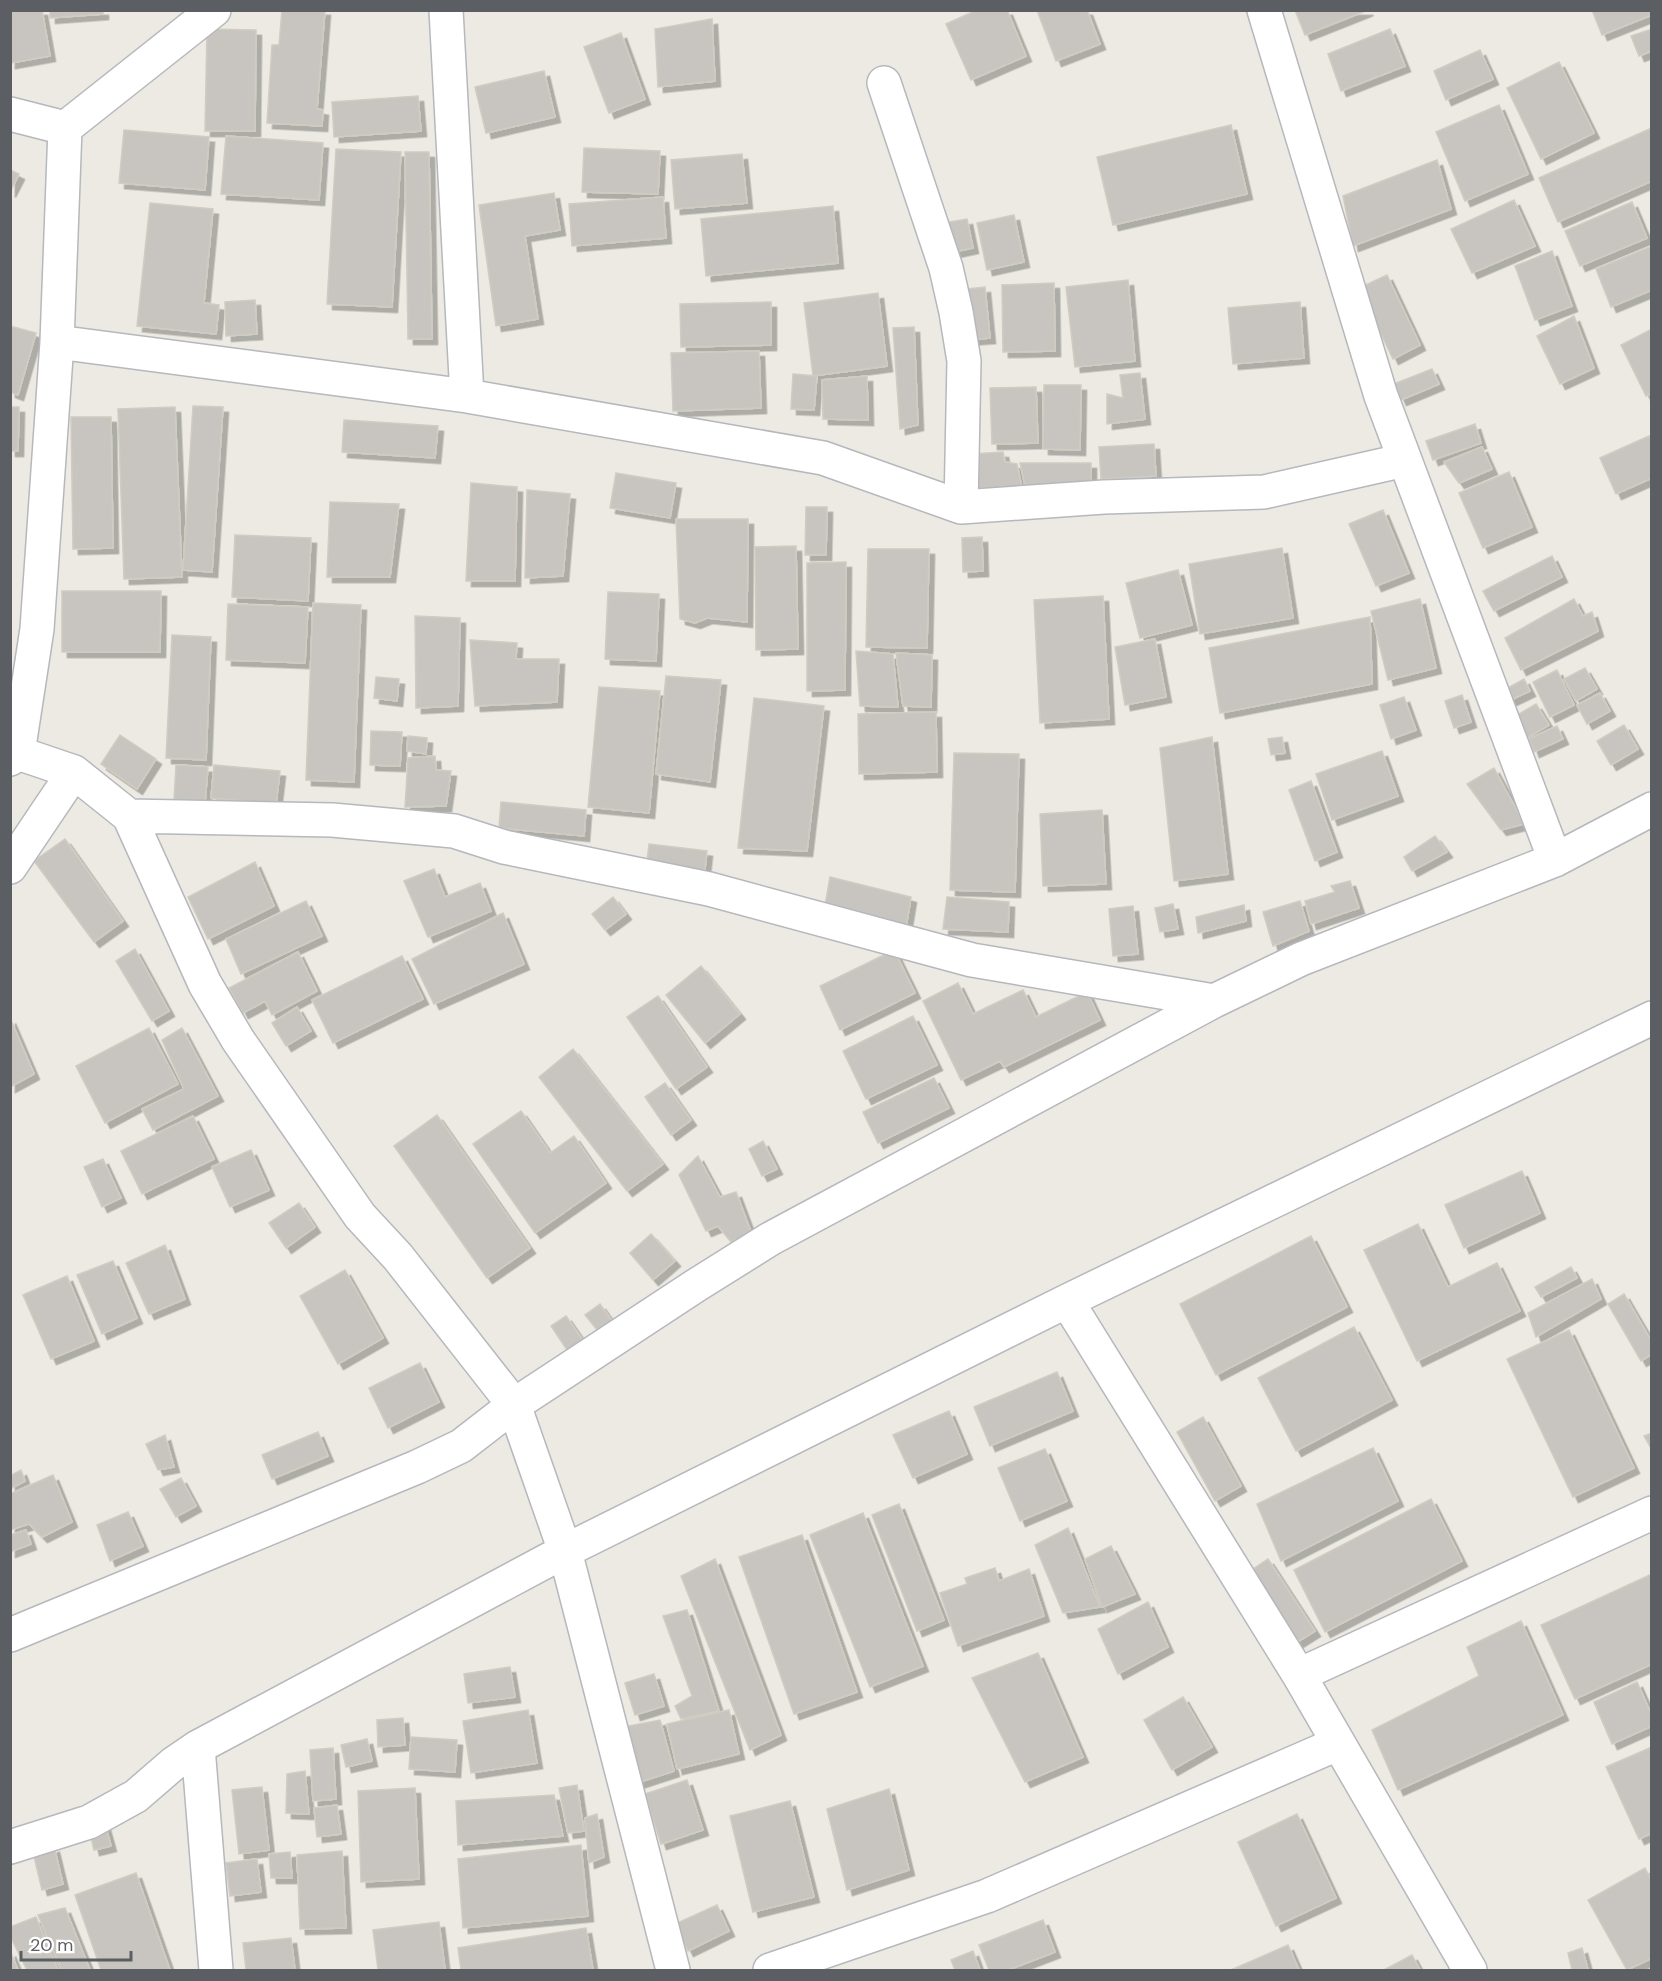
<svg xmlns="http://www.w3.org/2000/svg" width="1662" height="1981" viewBox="0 0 1662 1981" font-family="'DM Sans',sans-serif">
  <defs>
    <filter id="shadow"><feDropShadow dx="5.5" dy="5.5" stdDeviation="0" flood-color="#0004"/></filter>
  </defs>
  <rect width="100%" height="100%" fill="#eceae2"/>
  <!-- building -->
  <path fill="#c8c5c0" stroke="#d1ccc1" stroke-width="1.5" filter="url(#shadow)" d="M10,10H42L50,56L10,63Z
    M50,10H103V14L50,18Z
    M282,10H325L317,109L323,110L322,126L267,123L272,45H279Z
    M977,10H1007L1026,56L971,80L946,24Z
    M1037,10H1087L1100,44L1056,61Z
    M1295,10H1368L1305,35Z
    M1592,10H1652V15L1602,35Z
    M712,19L715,81L658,87L655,29Z
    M207,29L256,30L255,131H205Z
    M1390,29L1405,66L1341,91L1328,54Z
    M1652,29V51L1639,56L1631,36Z
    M621,33L645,99L609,113L584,47Z
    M1480,50L1493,79L1446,100L1434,71Z
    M1559,62L1594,133L1541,159L1507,88Z
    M544,71L555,117L486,133L475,87Z
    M418,96L421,131L334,137L332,102Z
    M1499,105L1528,174L1465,201L1436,132Z
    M1231,125L1247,194L1113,225L1097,157Z
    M1652,128V181L1558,222L1539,178Z
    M124,130L209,137L205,190L119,183Z
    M226,136L323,143L319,200L221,194Z
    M584,148L660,151L658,194L582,192Z
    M336,149L401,152L392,307L327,304Z
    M405,152H429L432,339H408Z
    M742,154L747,203L675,209L671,160Z
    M1437,160L1451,209L1353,246L1343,196Z
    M10,170L19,174L10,192Z
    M554,193L560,230L525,236L538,319L496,326L479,205Z
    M663,197L666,238L572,246L569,204Z
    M1514,200L1535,246L1472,273L1451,229Z
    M1632,202L1647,238L1580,266L1565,231Z
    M150,203L213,209L204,303L219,305L216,334L137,326Z
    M833,206L838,263L706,276L701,219Z
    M1014,215L1024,262L987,270L977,223Z
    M967,219L973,248L949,253L943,223Z
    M1652,246V290L1611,307L1596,269Z
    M1552,251L1572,306L1535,320L1515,266Z
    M1387,275L1420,345L1393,359L1359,288Z
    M1128,280L1135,361L1075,367L1066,287Z
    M1054,283L1055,351L1003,352L1002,285Z
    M985,287L990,338L963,340L958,290Z
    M878,293L887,366L813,376L804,303Z
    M255,300L257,334L226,336L225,302Z
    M771,302V345L681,347L680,304Z
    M1300,302L1304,358L1233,364L1228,308Z
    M1574,316L1594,368L1560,384L1537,336Z
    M10,326L36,333L18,395L10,392Z
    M914,327L918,425L900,429L893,328Z
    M1652,329V393L1646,396L1621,345Z
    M759,351L761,408L673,411L671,353Z
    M1432,369L1439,384L1401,400L1394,384Z
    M1140,373L1145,419L1107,424V394L1123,398L1120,375Z
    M793,374L817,376L814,410L791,409Z
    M867,376L868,420L823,419L822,380Z
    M1044,385H1081L1080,450L1043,449Z
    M1036,387L1038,443L992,444L990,388Z
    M193,406L223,407L212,572L183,570Z
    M10,407H19L18,451H10Z
    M175,407L182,577L124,579L118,409Z
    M71,417H111L113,548L73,549Z
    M344,420L438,426L435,458L342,452Z
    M1475,424L1481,443L1433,460L1426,441Z
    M1649,436L1652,441V478L1616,494L1600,458Z
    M1154,444L1156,476L1101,479L1099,447Z
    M1482,447L1492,469L1459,483L1444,462Z
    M1003,452L1005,462L1017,464L1022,488H977L973,454Z
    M1020,463H1091V492L1026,490Z
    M1509,472L1532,527L1483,548L1459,493Z
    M616,473L676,483L670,518L610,508Z
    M471,483L517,487L515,581H466Z
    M527,490L570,494L563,576L525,578Z
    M330,502L399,504L390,577H327Z
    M806,507H827L826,555H805Z
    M1383,510L1409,573L1376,586L1349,524Z
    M676,519H748L747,622L707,618L695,623L680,619Z
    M235,535L311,538L308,601L232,597Z
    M982,537L983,571L963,572L962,538Z
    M796,546L798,649L756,650L755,547Z
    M1282,548L1293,618L1200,634L1189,564Z
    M868,549H929L927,648L866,647Z
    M1552,556L1562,577L1494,611L1483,591Z
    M846,562L845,690L807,691V563Z
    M1178,570L1192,625L1140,638L1126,583Z
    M62,591H161L160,652H62Z
    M608,592L659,594L656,661L605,659Z
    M1103,596L1109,719L1040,723L1034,600Z
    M1420,599L1436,668L1388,680L1371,611Z
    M1574,599L1583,616L1592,612L1598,631L1521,670L1505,638Z
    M313,603L361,605L354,782L306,780Z
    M228,604L308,607L305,663L226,660Z
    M415,616L460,618L458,706L416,708Z
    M1370,617L1372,684L1220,713L1209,648Z
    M172,635L211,637L206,760L166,758Z
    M1155,639L1166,697L1125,705L1115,647Z
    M470,640L517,643L516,659H559L557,702L475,706Z
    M856,651L893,654L898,707L860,706Z
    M896,653L932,655L931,707L903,706Z
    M1585,668L1597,689L1576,701L1564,679Z
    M1557,670L1574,705L1550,717L1533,682Z
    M666,676L721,680L710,782L656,774Z
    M376,677L399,679L397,701L374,698Z
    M1524,679L1530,691L1511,700L1506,689Z
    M599,687L660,691L649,813L588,807Z
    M1600,693L1610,711L1587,724L1577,705Z
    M1462,695L1471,722L1454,728L1445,701Z
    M1404,697L1416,730L1391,739L1380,705Z
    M754,698L824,706L807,851L738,848Z
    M1536,704L1549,725L1527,738L1514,717Z
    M936,712L937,772L859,774L858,714Z
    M1624,725L1638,749L1611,765L1597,741Z
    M1557,726L1563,739L1534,752L1529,739Z
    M371,731L402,732L400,766L370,765Z
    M120,735L156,759L137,789L101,764Z
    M408,736L427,738L426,754L407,751Z
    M1212,737L1228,874L1174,881L1160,748Z
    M1282,737L1285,753L1271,755L1268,739Z
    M1382,751L1398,796L1332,820L1316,774Z
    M954,753L1019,754L1015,892L950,890Z
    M435,756L436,770L451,771L446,806L405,807L408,758Z
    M176,765L208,767L205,803L174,800Z
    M214,765L280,771L276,804L211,798Z
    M1494,768L1524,824L1501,830L1467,784Z
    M1311,781L1337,852L1315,861L1289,790Z
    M501,802L586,810L584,836L499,828Z
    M1102,810L1106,884L1043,886L1040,814Z
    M1435,836L1447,852L1412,871L1404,857Z
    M65,839L123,921L94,942L34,861Z
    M649,844L707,851L704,878L646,871Z
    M255,862L274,906L208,939L188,897Z
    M434,869L445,897L480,883L491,911L428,937L404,881Z
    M830,877L911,897L906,927L824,911Z
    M1350,881L1359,908L1311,924L1305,901L1335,892L1331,886Z
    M613,897L626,914L605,930L592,914Z
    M947,897L1009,902L1008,932L943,929Z
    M306,901L322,936L241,974L226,939Z
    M1300,901L1309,931L1273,946L1263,912Z
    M1173,904L1178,929L1160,932L1155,908Z
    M1244,905L1246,921L1198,933L1196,917Z
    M1133,906L1138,954L1113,956L1109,909Z
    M503,913L524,964L434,1004L412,959Z
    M135,949L169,1011L152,1021L116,961Z
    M894,950L915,993L840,1030L820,986Z
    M298,952L317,991L272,1015L265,1001L243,1013L229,988Z
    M402,956L423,999L333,1043L312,1000Z
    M701,966L740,1014L705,1043L666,995Z
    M958,983L973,1014L1023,990L1036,1017L1087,992L1100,1020L1004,1067L1000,1061L961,1080L923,1001Z
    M658,996L707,1067L676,1089L627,1017Z
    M297,1007L311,1031L286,1046L272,1023Z
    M913,1016L937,1065L866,1099L843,1051Z
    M10,1018L34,1074L10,1087Z
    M149,1028L178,1084L105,1123L76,1066Z
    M182,1028L218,1096L153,1130L142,1109L184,1089L162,1040Z
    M573,1049L663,1164L627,1191L539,1077Z
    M934,1078L949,1108L878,1143L863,1112Z
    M665,1083L691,1120L671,1135L645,1097Z
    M521,1111L550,1153L574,1136L606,1183L535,1233L473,1144Z
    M437,1115L530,1248L487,1278L394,1146Z
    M193,1116L214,1159L142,1194L121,1151Z
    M763,1141L777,1169L762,1176L749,1149Z
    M251,1150L269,1190L230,1207L212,1167Z
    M698,1156L720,1197L736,1192L751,1232L731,1242L718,1226L706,1231L679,1175Z
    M103,1159L121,1198L102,1207L84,1167Z
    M1522,1171L1540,1213L1464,1248L1445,1205Z
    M299,1203L315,1227L286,1248L269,1223Z
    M1418,1224L1448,1287L1497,1263L1520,1311L1417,1361L1364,1250Z
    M651,1234L675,1261L653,1280L630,1253Z
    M1311,1236L1347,1307L1216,1375L1180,1304Z
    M165,1245L185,1299L149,1314L126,1263Z
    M113,1261L137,1318L102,1334L77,1275Z
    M1571,1267L1577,1278L1541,1297L1535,1287Z
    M345,1270L383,1338L338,1364L300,1296Z
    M67,1276L94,1341L51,1359L23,1295Z
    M1592,1279L1601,1299L1536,1337L1528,1313Z
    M1624,1294L1652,1342V1354L1641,1361L1608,1304Z
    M600,1304L612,1321L598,1331L585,1315Z
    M566,1316L584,1342L569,1353L551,1326Z
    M1354,1327L1392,1400L1296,1451L1258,1378Z
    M1569,1330L1634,1468L1573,1497L1507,1359Z
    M420,1363L439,1402L388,1428L369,1388Z
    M1057,1372L1073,1411L990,1446L974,1407Z
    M949,1411L967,1454L913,1478L893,1435Z
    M1203,1417L1241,1486L1215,1501L1177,1432Z
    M318,1432L328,1456L272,1479L262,1455Z
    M1652,1433V1450L1644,1436Z
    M165,1435L174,1467L158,1470L146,1444Z
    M1373,1448L1398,1501L1281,1561L1257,1504Z
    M1045,1449L1067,1501L1020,1521L998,1468Z
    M21,1470L25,1481L10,1489V1476Z
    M53,1475L72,1522L42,1537L29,1524L10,1530V1494Z
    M181,1478L196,1506L176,1517L160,1489Z
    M1431,1499L1462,1561L1325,1632L1294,1570Z
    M899,1504L944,1620L917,1631L872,1515Z
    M128,1512L143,1546L110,1561L97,1525Z
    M863,1513L923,1666L870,1687L810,1535Z
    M1068,1528L1100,1607L1063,1613L1035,1545Z
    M26,1530L31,1544L10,1552V1535Z
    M802,1535L857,1692L794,1714L739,1557Z
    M1111,1546L1135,1594L1102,1607L1085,1559Z
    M715,1559L781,1735L750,1750L681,1576Z
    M1268,1559L1315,1631L1296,1643L1250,1571Z
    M995,1568L999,1581L1029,1569L1044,1616L958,1646L940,1593L967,1584L965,1578Z
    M1652,1574V1664L1575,1699L1541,1625Z
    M1148,1602L1168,1647L1118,1674L1098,1629Z
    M687,1610L719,1711L681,1719L675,1706L692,1696L663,1616Z
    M1521,1621L1563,1715L1398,1790L1372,1730L1479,1676L1467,1647Z
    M1038,1653L1083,1757L1025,1782L972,1678Z
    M510,1667L515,1697L468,1703L464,1674Z
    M654,1674L664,1706L635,1715L625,1683Z
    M1637,1682L1652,1716V1726L1612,1744L1594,1702Z
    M1183,1697L1212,1747L1172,1770L1144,1720Z
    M528,1710L537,1763L471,1773L463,1721Z
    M729,1710L739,1754L677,1769L667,1724Z
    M403,1718L405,1745L378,1747L377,1720Z
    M660,1720L674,1771L637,1783L623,1727Z
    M411,1737L457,1740L455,1772L409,1769Z
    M367,1739L372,1761L346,1767L341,1745Z
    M1652,1747V1833L1639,1839L1606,1767Z
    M333,1748L336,1799L313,1801L310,1750Z
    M305,1771L309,1814L286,1813L287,1774Z
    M687,1780L703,1830L661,1844L645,1794Z
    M577,1785L584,1831L568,1833L559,1788Z
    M262,1787L269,1850L239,1854L232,1790Z
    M415,1788L419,1879L361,1882L358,1791Z
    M889,1789L909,1870L847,1890L827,1809Z
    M554,1795L563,1836L458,1845L456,1801Z
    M790,1801L814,1897L753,1912L730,1816Z
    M337,1805L341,1834L317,1837L314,1808Z
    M597,1814L604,1857L589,1863L585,1818Z
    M1297,1814L1336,1898L1276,1926L1238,1842Z
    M104,1821L111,1846L94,1850L88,1825Z
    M581,1845L588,1916L463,1928L458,1859Z
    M54,1847L63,1884L42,1890L33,1852Z
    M342,1851L346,1928L300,1929L297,1855Z
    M290,1852L292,1878H271L269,1854Z
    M257,1859L261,1892L230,1896L226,1863Z
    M1645,1868L1652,1882V1958L1627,1970L1588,1900Z
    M136,1873L170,1970H101L75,1895Z
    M717,1905L729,1931L688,1951L675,1924Z
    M65,1908L90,1970H61L38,1915Z
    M36,1917L58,1970H27L10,1936V1927Z
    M1043,1920L1055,1952L1008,1970H989L979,1945Z
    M439,1922L445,1970H378L373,1930Z
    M586,1928L593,1970H461L458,1948Z
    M291,1938L295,1970H246L243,1943Z
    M1288,1945L1299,1970H1231Z
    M1582,1948L1588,1970H1572L1568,1953Z
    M10,1951L18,1970H10Z
    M973,1951L980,1970H955L951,1960Z
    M1412,1955L1420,1970H1384Z"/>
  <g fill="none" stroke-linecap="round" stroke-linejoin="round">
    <!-- minor casing -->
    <g stroke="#b5b8bc" stroke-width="36">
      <path id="minor" d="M446,10L467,396
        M1264,10L1381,396L1555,860
        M884,83L946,268L956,312L964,361L961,507
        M10,114L65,128L214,10
        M57,342L467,396L823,458L961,507L1104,497L1264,492L1405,460
        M18,753L37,629L57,342L65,128
        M10,759L18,753L74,772L129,816L332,820L454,831L504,847L709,889L972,960L1214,1001
        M129,816L205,984L238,1040L360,1216L398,1257L514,1405L565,1551L673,1970
        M10,867L74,772
        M1067,1301L1299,1675L1470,1970
        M10,1635L417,1467L461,1446L514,1405L695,1286L770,1239L1214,1001L1301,959L1555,860L1652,809
        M1299,1675L1652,1513
        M198,1747L216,1970
        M10,1847L89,1822L136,1796L173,1764L198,1747L565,1551L1067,1301L1652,1018
        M770,1970L987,1896L1337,1744"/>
    </g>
    <!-- minor -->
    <use href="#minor" stroke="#fff" stroke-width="33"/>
  </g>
  <!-- border -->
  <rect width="1662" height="1981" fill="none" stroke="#5b5e62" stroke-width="24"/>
  <!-- scale -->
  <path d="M21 1951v9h110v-9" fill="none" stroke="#5b5e62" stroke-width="3"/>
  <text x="30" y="1951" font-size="18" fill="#5b5e62" stroke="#ffffff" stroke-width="4.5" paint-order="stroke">20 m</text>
</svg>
